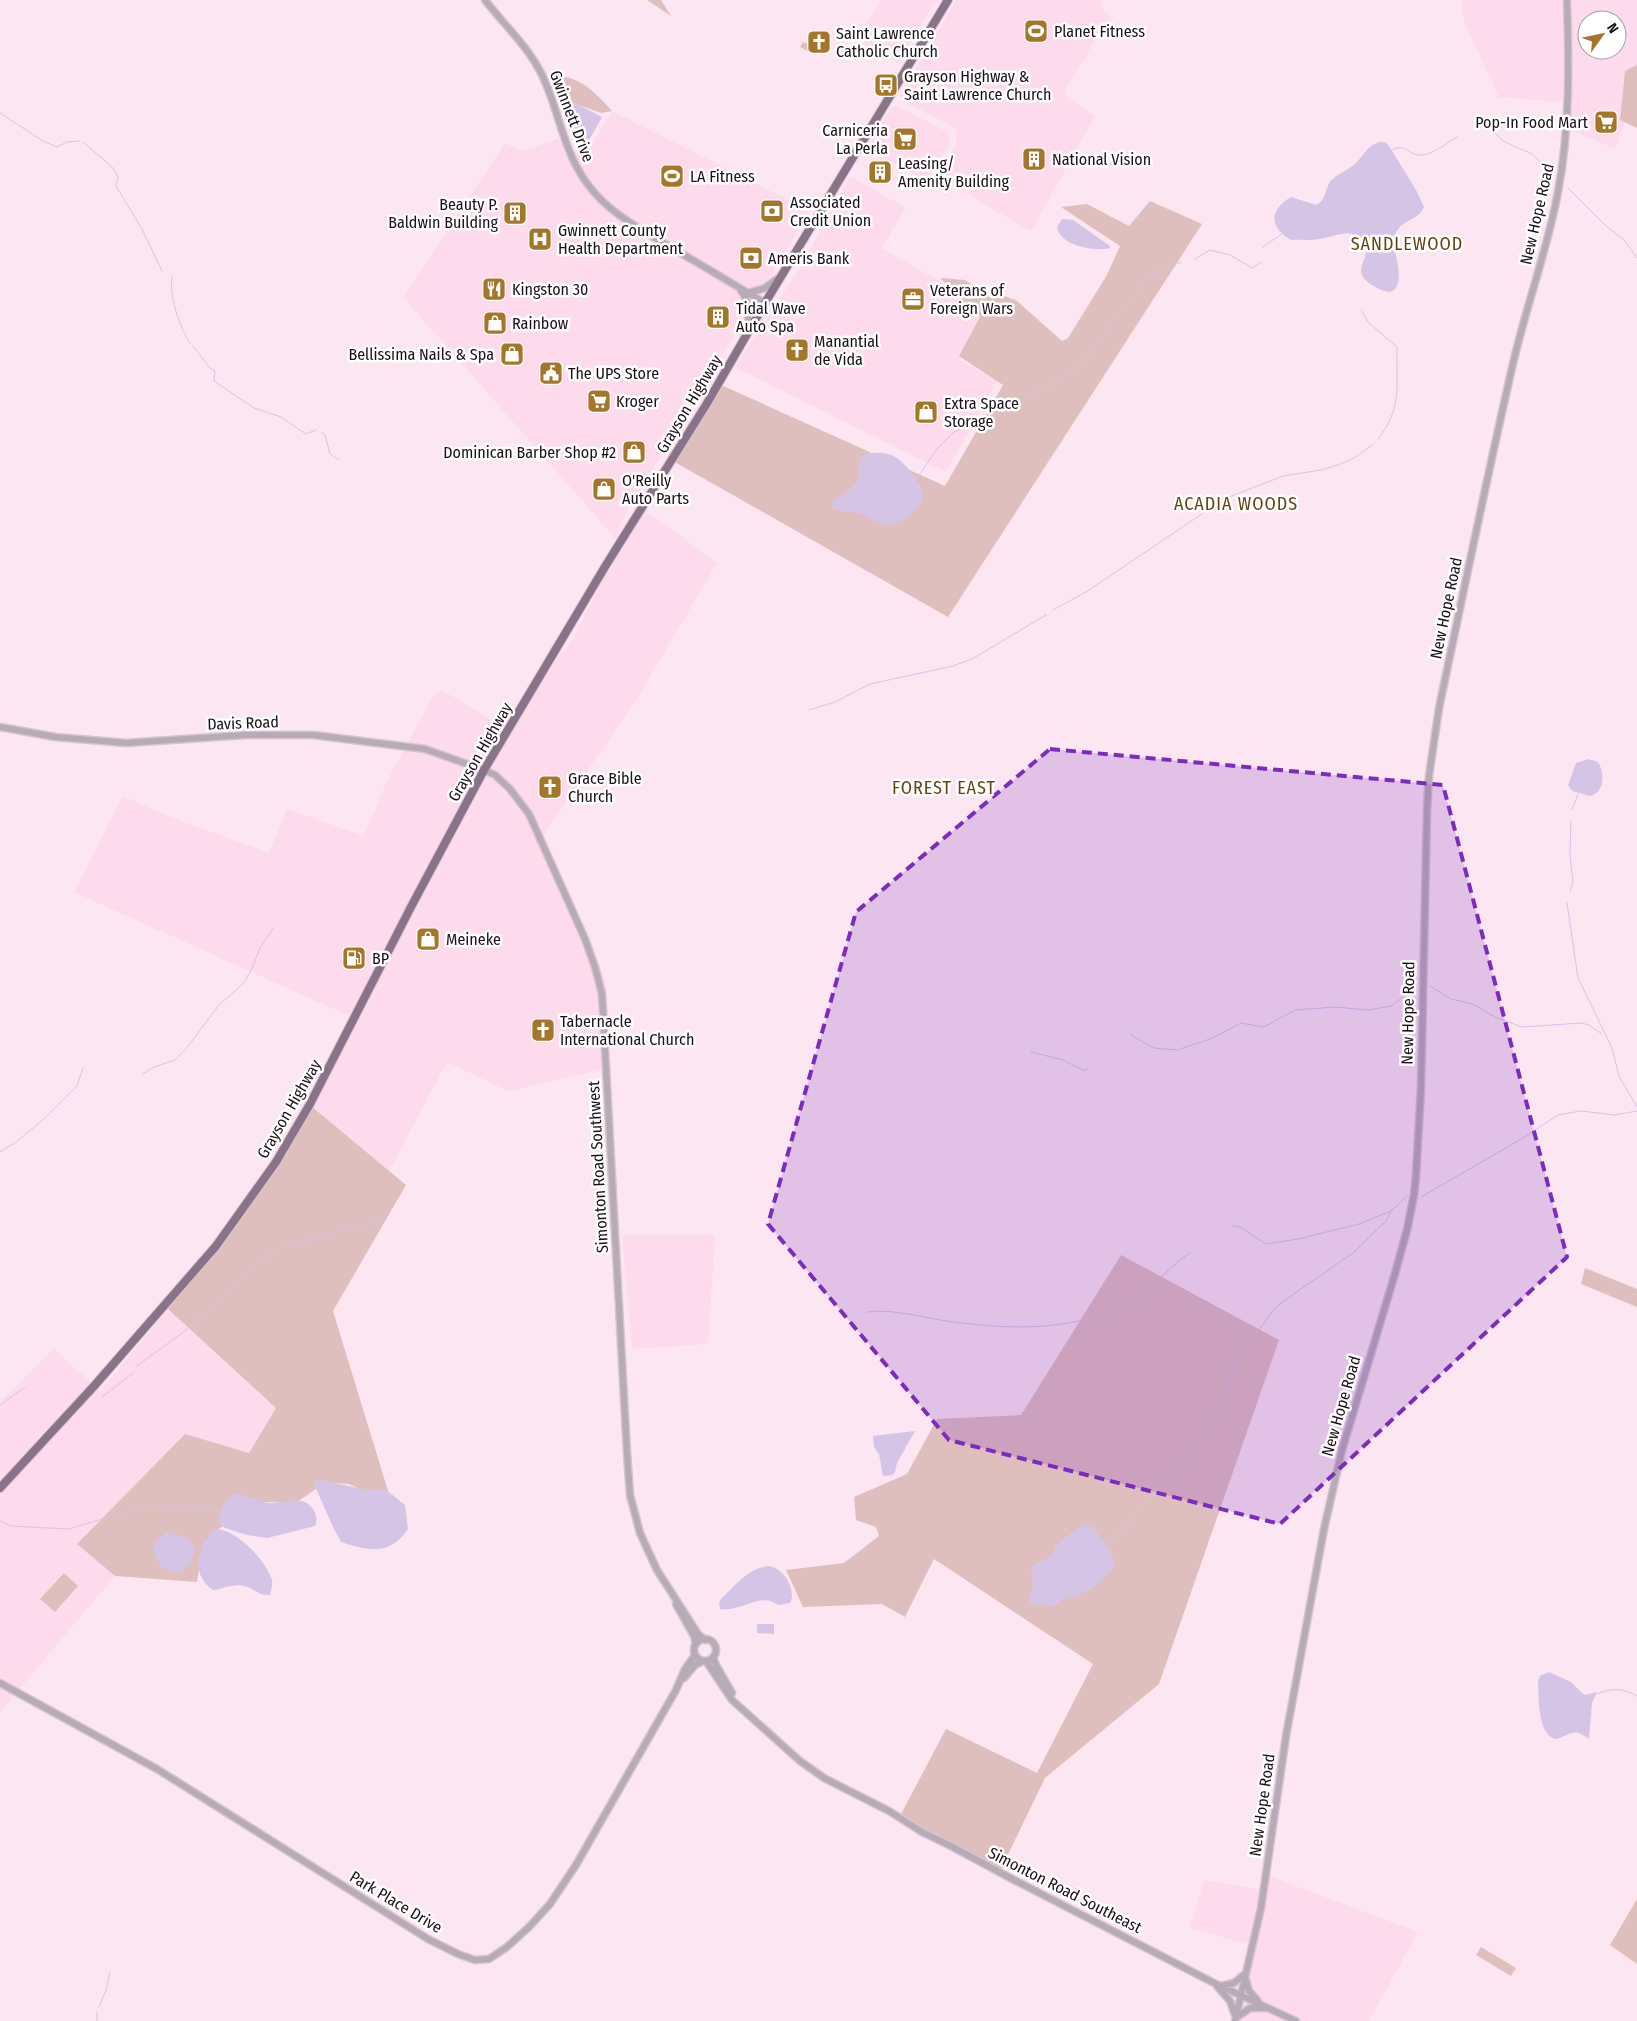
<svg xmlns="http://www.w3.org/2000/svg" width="1637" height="2021" viewBox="0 0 1637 2021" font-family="'Fira Sans Condensed',sans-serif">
  <rect width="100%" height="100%" fill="#fce6f2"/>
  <!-- built -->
  <path fill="#fddbed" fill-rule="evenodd" d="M881,0H940L932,7L902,56L901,64L857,40Z
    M956,0H1100L1103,9L1112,18L1096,39L1063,94L1095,116L1033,228L1030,231L939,177V172L956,145V132L954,127L904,101L901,97V94Z
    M1462,0H1563V102L1499,97L1464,22Z
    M1572,0H1637V106L1625,122L1615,149L1576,132L1570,126ZM1587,20H1617V50H1587Z
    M897,106L949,133L950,143L926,181L867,148L891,108Z
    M612,111L810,211L634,500L622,520L616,539L403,297L505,143L521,151L558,139L584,158Z
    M850,176L906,208L881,248L988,309L960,360L997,381L946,472L735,367L799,269Z
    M639,506L717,563L639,695L543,836L565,882L606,983L610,1068L508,1091L447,1062L389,1171L310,1105L354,1018L74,892L123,796L165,815L269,853L287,809L364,836L387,781L433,696L442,690L495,722H510L574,637Z
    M622,1235H715L708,1344L632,1349Z
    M168,1309L276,1408L249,1453L185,1435L78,1544L115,1576L0,1712V1494L2,1492L0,1489V1402L54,1349L100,1391Z
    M1266,1875L1418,1932L1369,2021H1237L1246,1991L1254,1946L1190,1928L1204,1880L1263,1890Z"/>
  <!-- green -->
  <path fill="#dfbfbe" d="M647,0H661L671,16Z
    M803,42L816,48L813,54L800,47Z
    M1637,65V128L1620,120L1625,71Z
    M561,76C583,79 598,95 612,111L601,113L565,100L551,81Z
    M1150,201L1202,224L948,617L671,460L719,384L945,486L1003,385L959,356L980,317L940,278L965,280L992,299L1000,294L1017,301L1062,341L1068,338L1107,275L1120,246L1061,207L1087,204L1129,226Z
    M310,1105L406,1185L333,1311L392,1504L349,1484L332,1483L316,1489L297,1502H265L215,1531L202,1552L197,1582L115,1576L77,1544L185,1434L249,1453L276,1408L168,1309L284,1155Z
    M1121,1255L1279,1340L1159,1684L1045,1778L1001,1869L919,1826L901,1814L946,1729L1037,1773L1093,1664L934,1559L905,1617L882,1604L803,1607L786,1570L844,1563L879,1536L876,1527L856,1520L854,1497L907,1474L937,1419L1021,1415Z
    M1585,1268L1637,1289V1307L1581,1284Z
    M64,1573L78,1586L55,1612L40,1599Z
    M1637,1899V1964L1610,1945Z
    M1481,1947L1516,1968L1511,1976L1476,1955Z"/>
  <!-- water -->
  <path fill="#d5c4e6" d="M571,101L602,117L583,151L575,127Z
    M1379,142H1385L1389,146L1416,190L1424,207C1417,223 1396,219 1394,241C1393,254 1408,285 1390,292C1380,291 1362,282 1361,271C1361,264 1366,258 1366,251C1354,223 1342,236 1319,239C1310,241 1301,239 1291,240C1269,227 1269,210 1291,197L1316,205C1327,200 1324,191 1330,182C1337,173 1348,171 1356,163C1364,155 1367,146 1379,142Z
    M1062,219L1073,220L1110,246V248C1095,252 1060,246 1057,227Z
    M868,453C875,453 882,452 888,454C904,458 917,480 924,493C921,508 905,525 888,525C877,524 869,516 859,513C850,510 841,513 832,508L831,504C838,494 853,493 857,480C862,469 854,459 868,453Z
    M1588,759L1598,762C1605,773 1605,793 1590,796L1572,791L1568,785L1576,763Z
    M915,1431L897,1463L895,1472L892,1475L883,1476L879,1454L874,1447L873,1436Z
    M317,1479L362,1489H385L405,1505L408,1529C390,1556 368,1551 341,1542L333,1527L314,1484Z
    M235,1494C247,1494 258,1502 270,1503C285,1503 305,1494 314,1511C317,1515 317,1522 315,1526L267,1538L247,1535L225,1528L220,1524L218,1520L224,1504Z
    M1083,1524L1093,1527L1109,1549L1115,1563L1112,1571L1095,1586L1078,1596L1067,1597L1052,1607L1042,1604L1032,1605L1029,1602L1033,1584L1031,1568L1037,1563L1051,1556L1056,1545Z
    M215,1529C236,1529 266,1560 272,1580C273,1585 271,1590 270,1595C259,1596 254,1588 244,1586C234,1583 223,1589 213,1590C190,1575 197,1546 215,1529Z
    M168,1532L188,1538L195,1550L191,1562L182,1572C164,1575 152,1559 154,1543L161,1536Z
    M769,1566C784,1568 797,1590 790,1603L778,1605C760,1591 740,1613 720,1609L719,1603L721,1599C736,1585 748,1568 769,1566Z
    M757,1624H774V1634L757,1633Z
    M1549,1672L1571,1682L1582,1693L1585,1695L1597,1692L1592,1703L1589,1739C1572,1726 1571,1736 1555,1739C1537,1733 1539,1697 1538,1681L1540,1676Z"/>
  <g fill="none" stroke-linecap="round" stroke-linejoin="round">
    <!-- stream -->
    <path stroke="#d5c4e6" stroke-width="1" d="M0,113L43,141L57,147L67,142L79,141
      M1476,123L1486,119C1490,126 1495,134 1501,139C1522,154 1539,147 1547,178
      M83,142L112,167L118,177L116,186L142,229L162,271
      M1392,150C1407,142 1408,156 1421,155C1433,155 1448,142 1457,137
      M1568,188L1605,225L1624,240L1637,258
      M1263,248C1268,241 1276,240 1282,233
      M1195,259L1210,250L1230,255L1252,268L1262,262
      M172,276C169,296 179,326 190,343
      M1362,311L1368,322L1397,347C1396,383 1403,408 1378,439
      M193,346L210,368L215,371L214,381L254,408L281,417L306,434L316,430
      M322,433L325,435L330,454L339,460
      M915,479L923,470L936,450L954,432L1014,405L1075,370L1096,347L1116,316L1128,307L1136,296L1141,280L1172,263H1181
      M1053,610L1086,592L1224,499L1283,476L1321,470L1338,465L1354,458L1372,445
      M809,710L835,702L870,684L953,666L972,659L1046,615
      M1572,810L1578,794
      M1570,891L1573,882L1570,856L1571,821
      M1567,903L1578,978L1612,1048L1619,1076L1637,1107
      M1430,986L1451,999L1473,1004L1495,1017L1522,1027L1581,1023L1589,1025L1602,1034
      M1131,1035L1154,1048L1177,1050L1213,1038L1241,1023L1264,1027L1295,1010L1335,1007L1368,1010L1391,1006L1415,988
      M1031,1052L1063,1060L1085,1071L1087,1068
      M143,1074L154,1067L175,1060L186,1049L219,1005L243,984L251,971L260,948L273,928
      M0,1152L16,1142L44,1119L77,1086L83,1068
      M1421,1197L1523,1138L1558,1115L1581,1111L1615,1115L1637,1111
      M1232,1226L1240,1227L1266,1244L1298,1239L1359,1224L1391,1211L1407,1196
      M867,1312C893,1308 927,1319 954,1322C1014,1330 1082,1332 1135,1298C1155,1286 1171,1265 1191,1252
      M137,1366L182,1333L228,1293L250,1269L278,1249L343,1229L382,1222
      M102,1397L133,1373
      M0,1405L25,1387
      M0,1521L11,1526L68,1529L151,1505L179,1509L209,1508L221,1512
      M1106,1545L1134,1517L1190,1456L1224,1397L1237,1354L1243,1344L1259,1330L1274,1309L1288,1298L1353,1253L1386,1221L1391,1211
      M1597,1694C1610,1688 1624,1688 1637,1696
      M99,2007L106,1990L110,1972
      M97,2021V2012"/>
    <!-- tertiary casing -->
    <g stroke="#d8c4cf" stroke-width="9">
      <path id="tertiary" d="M485,0C504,25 528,46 542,75C560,112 563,153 589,186C610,214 641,229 670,247C702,265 733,284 765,303
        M741,291C751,302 749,318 747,332
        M748,293L765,288L780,277
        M0,727L55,737L126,743L245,735H313L425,749L484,770L495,775L510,789L529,814L585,939L595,967L602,994L627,1453L630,1495L640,1533L657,1570L698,1634L705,1640
        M676,1604L694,1636L696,1644
        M694 1650a11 11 0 1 1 22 0a11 11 0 1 1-22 0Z
        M713,1657L716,1665L732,1693
        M706,1661L732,1700L800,1761L824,1778L889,1811L922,1832L949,1845L1016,1881L1214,1983L1296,2021
        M684,1678L695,1665L703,1661
        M0,1683L157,1769L428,1939L458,1954L475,1960L489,1959L507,1947L529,1927L550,1904L576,1865L676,1690L685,1669L695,1655
        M1246,1980L1249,1991L1258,2001
        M1217,1986L1230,2001L1235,2015
        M1221,1986L1234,1983L1246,1973
        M1236,2018L1250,2008H1265
        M1235,2021L1261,1908L1286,1736L1324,1529L1342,1450L1394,1277L1407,1230L1414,1195L1416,1175L1421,1088L1427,809L1429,776L1439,708C1463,595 1486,481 1512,368C1525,309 1547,252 1558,192C1570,129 1569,64 1567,0"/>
    </g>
    <!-- primary casing -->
    <g stroke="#d8c4cf" stroke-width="10">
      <path id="primary" d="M0,1488L95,1385L216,1246L276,1162L310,1104L412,905L484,770L606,565L706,405L765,303L948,0"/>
    </g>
    <!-- tertiary -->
    <use href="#tertiary" stroke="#b6abb6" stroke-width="6"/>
    <!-- primary -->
    <use href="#primary" stroke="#887388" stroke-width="8"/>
  </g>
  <!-- marked area -->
  <path fill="#7b2cbf" fill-opacity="0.2" stroke="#7b2cbf" stroke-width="4" stroke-dasharray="10 6" stroke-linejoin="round" d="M1050,749L1443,785L1567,1257L1280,1524L949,1440L768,1224L856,912Z"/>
  <!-- icons -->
  <defs>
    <g id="stadium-square" transform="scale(1.25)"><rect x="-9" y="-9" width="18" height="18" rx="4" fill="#a5762a" stroke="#fff"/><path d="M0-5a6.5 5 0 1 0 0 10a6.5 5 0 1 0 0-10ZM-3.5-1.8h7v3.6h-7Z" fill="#fff"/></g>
    <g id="church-square" transform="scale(1.25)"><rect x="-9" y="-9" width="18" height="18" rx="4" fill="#a5762a" stroke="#fff"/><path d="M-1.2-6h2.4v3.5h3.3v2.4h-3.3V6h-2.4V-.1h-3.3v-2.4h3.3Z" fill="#fff"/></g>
    <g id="bus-square" transform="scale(1.25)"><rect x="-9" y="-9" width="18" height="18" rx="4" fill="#a5762a" stroke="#fff"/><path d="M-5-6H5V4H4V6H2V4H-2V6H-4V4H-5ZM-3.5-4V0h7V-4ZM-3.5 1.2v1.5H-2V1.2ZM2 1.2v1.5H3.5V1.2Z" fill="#fff"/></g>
    <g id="supermarket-square" transform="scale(1.25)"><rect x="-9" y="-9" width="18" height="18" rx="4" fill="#a5762a" stroke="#fff"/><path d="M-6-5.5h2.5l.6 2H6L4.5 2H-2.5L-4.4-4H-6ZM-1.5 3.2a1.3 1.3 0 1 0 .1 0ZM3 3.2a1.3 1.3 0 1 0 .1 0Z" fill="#fff"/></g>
    <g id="building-square" transform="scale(1.25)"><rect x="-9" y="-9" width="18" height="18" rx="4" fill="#a5762a" stroke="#fff"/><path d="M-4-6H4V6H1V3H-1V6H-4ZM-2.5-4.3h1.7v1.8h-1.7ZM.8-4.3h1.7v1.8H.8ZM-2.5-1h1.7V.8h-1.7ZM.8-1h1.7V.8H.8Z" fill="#fff"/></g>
    <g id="bank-square" transform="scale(1.25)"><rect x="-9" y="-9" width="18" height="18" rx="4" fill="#a5762a" stroke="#fff"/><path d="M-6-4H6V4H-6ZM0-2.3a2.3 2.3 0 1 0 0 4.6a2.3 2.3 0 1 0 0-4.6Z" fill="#fff"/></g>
    <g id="hospital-square" transform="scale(1.25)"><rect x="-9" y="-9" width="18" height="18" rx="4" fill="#a5762a" stroke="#fff"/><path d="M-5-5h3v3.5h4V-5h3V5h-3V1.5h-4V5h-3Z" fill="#fff"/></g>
    <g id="restaurant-square" transform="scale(1.25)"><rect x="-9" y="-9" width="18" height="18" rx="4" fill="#a5762a" stroke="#fff"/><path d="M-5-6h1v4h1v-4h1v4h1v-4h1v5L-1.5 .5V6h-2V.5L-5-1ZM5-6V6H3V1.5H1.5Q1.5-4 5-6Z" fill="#fff"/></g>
    <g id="office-square" transform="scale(1.25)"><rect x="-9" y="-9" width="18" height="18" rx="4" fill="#a5762a" stroke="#fff"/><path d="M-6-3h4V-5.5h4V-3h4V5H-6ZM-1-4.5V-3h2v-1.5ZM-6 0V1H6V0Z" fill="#fff"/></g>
    <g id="shop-square" transform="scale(1.25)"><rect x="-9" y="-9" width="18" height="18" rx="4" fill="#a5762a" stroke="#fff"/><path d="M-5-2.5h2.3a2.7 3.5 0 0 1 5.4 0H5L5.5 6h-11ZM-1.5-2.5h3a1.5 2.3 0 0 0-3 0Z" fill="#fff"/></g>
    <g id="civic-square" transform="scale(1.25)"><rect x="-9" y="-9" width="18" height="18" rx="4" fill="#a5762a" stroke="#fff"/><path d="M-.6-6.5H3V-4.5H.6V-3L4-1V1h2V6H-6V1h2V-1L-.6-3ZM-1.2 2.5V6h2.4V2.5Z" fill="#fff"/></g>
    <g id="fuel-square" transform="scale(1.25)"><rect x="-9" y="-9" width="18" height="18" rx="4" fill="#a5762a" stroke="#fff"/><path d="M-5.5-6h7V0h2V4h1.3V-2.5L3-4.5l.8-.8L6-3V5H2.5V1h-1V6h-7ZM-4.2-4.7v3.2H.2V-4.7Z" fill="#fff"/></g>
  </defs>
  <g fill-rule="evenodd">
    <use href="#stadium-square" x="1036" y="31"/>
    <use href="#church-square" x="819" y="42"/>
    <use href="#bus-square" x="886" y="85"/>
    <use href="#supermarket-square" x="1606" y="122"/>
    <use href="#supermarket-square" x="905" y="139"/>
    <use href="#building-square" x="1034" y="159"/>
    <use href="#building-square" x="880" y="172"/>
    <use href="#stadium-square" x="672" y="176"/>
    <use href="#bank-square" x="772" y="211"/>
    <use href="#building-square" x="515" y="213"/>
    <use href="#hospital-square" x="540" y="239"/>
    <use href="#bank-square" x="751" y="258"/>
    <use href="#restaurant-square" x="494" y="289"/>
    <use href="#office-square" x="913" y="299"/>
    <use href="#building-square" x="718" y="317"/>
    <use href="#shop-square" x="495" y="323"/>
    <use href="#church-square" x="797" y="350"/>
    <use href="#shop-square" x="512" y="354"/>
    <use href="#civic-square" x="551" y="373"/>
    <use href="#supermarket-square" x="599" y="401"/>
    <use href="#shop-square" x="926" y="412"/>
    <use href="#shop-square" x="634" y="452"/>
    <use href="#shop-square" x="604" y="489"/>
    <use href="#church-square" x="550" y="787"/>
    <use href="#shop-square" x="428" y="939"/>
    <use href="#fuel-square" x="354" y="958"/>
    <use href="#church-square" x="543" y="1030"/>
  </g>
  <g text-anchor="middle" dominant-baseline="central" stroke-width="5" stroke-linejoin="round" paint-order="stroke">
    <!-- poi labels -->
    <g font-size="16" fill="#1b1017" stroke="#fff" text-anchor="start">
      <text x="1054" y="31">Planet Fitness</text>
      <text x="836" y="33">Saint Lawrence<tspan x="836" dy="18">Catholic Church</tspan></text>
      <text x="904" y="76">Grayson Highway &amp;<tspan x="904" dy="18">Saint Lawrence Church</tspan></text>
      <text x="1588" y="122" text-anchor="end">Pop-In Food Mart</text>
      <text x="888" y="130" text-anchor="end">Carniceria<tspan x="888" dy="18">La Perla</tspan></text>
      <text x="1052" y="159">National Vision</text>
      <text x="898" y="163">Leasing/<tspan x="898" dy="18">Amenity Building</tspan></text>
      <text x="690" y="176">LA Fitness</text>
      <text x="790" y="202">Associated<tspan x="790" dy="18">Credit Union</tspan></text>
      <text x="498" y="204" text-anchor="end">Beauty P.<tspan x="498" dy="18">Baldwin Building</tspan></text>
      <text x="558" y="230">Gwinnett County<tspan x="558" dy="18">Health Department</tspan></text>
      <text x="768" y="258">Ameris Bank</text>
      <text x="512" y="289">Kingston 30</text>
      <text x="930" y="290">Veterans of<tspan x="930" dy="18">Foreign Wars</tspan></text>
      <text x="736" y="308">Tidal Wave<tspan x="736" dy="18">Auto Spa</tspan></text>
      <text x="512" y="323">Rainbow</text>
      <text x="814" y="341">Manantial<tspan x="814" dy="18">de Vida</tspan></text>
      <text x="494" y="354" text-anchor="end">Bellissima Nails &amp; Spa</text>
      <text x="568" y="373">The UPS Store</text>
      <text x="616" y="401">Kroger</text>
      <text x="944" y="403">Extra Space<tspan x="944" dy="18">Storage</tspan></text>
      <text x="616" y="452" text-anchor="end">Dominican Barber Shop #2</text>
      <text x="622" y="480">O'Reilly<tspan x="622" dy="18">Auto Parts</tspan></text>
      <text x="568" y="778">Grace Bible<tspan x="568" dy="18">Church</tspan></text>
      <text x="446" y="939">Meineke</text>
      <text x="372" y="958">BP</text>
      <text x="560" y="1021">Tabernacle<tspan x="560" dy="18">International Church</tspan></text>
    </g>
    <!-- street labels -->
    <g font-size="16" fill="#1b1017" stroke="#fff">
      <text transform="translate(572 116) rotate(69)">Gwinnett Drive</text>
      <text transform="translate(1537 214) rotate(-77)">New Hope Road</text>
      <text transform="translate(689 404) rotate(-59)">Grayson Highway</text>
      <text transform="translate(1446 608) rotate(-78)">New Hope Road</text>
      <text transform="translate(243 723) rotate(-2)">Davis Road</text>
      <text transform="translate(480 752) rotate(-60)">Grayson Highway</text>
      <text transform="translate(1408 1013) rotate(-89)">New Hope Road</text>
      <text transform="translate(289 1109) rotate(-60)">Grayson Highway</text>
      <text transform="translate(598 1167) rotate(-93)">Simonton Road Southwest</text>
      <text transform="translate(1341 1406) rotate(-74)">New Hope Road</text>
      <text transform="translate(1262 1805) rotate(-82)">New Hope Road</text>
      <text transform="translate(1065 1890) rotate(27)">Simonton Road Southeast</text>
      <text transform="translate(396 1902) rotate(31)">Park Place Drive</text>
    </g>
    <!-- neighbourhood labels -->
    <g font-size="18" letter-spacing="1" fill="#64440e" stroke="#fff">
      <text x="1407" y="244">SANDLEWOOD</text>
      <text x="1236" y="504">ACADIA WOODS</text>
      <text x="944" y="788">FOREST EAST</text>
    </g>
  </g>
  <!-- north arrow -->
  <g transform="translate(1602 35) rotate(57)"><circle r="24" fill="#ffffff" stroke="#a49fa2"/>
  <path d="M0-4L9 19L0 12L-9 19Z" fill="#a5762a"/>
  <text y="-8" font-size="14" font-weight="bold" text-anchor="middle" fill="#1b1017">N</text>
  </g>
</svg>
